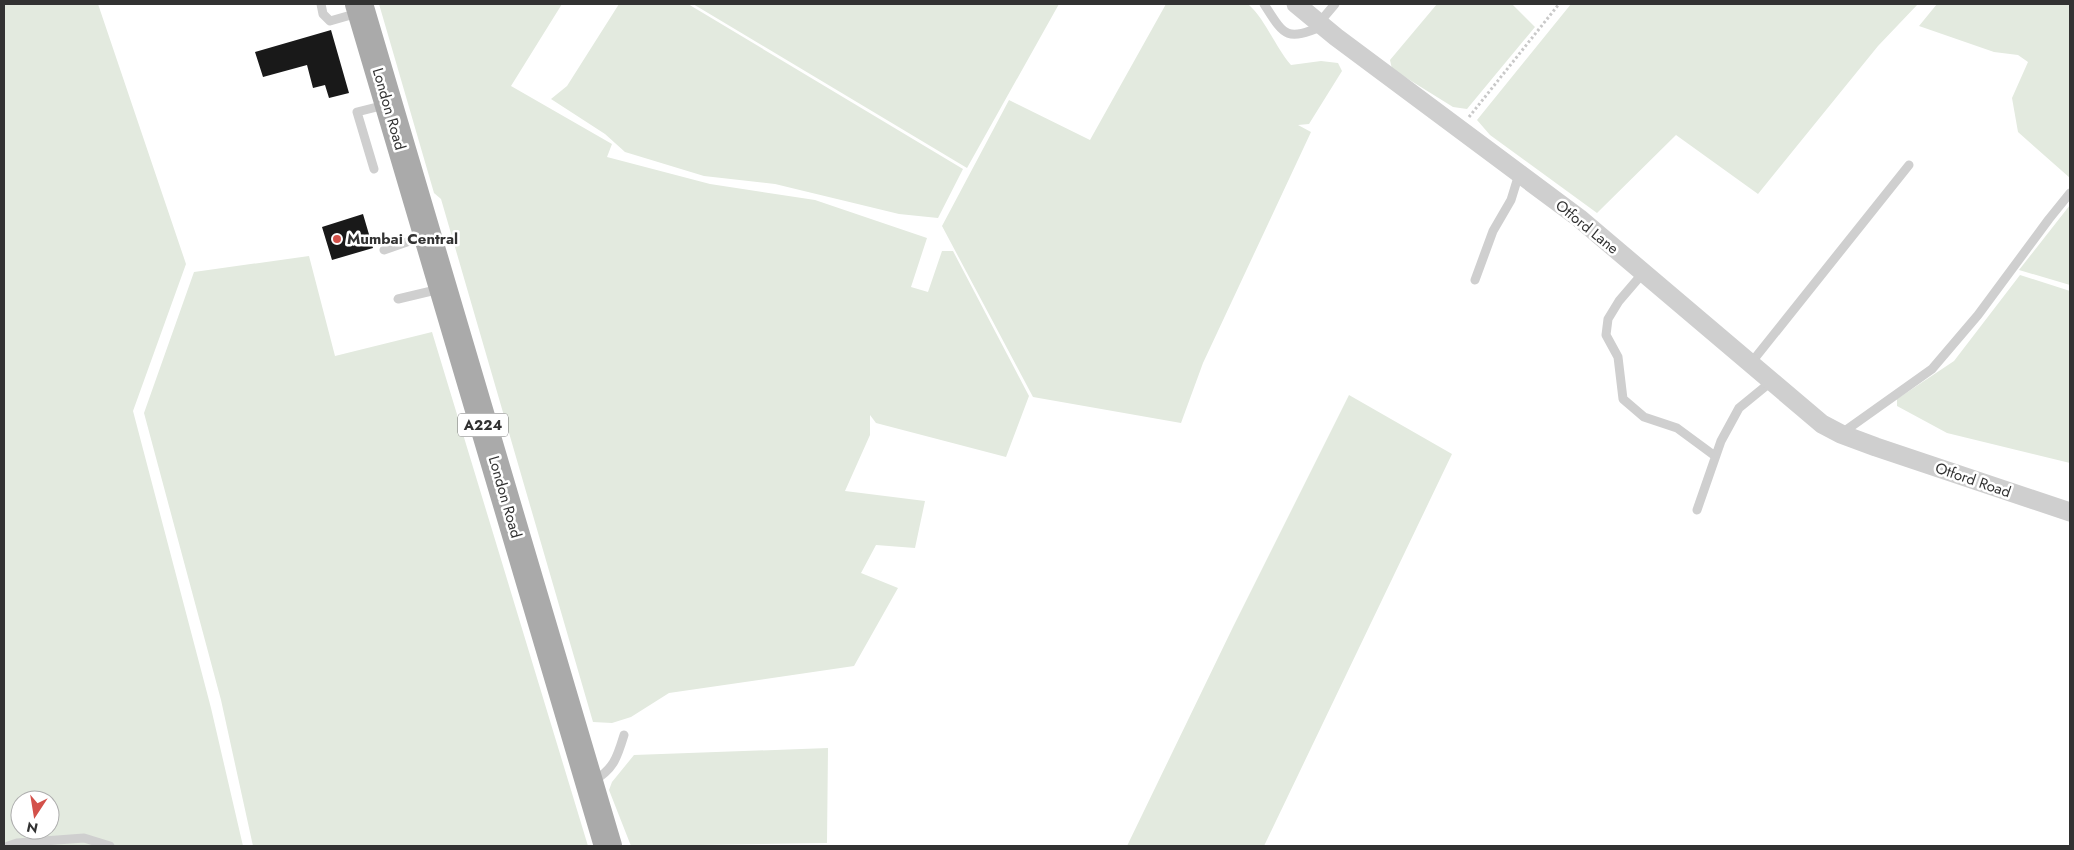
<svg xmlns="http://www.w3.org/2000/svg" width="2074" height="850" viewBox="0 0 2074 850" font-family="Jost,sans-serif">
  <rect width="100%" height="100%" fill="#fff"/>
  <!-- green -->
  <path fill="#e3eadf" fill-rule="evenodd" d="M4,4H98L186,264L133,411L211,708L243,846H4ZM20,800H50V830H20Z
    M379,4H562L511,86L612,144L607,157L710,184L815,200L927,238L911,287L928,292L942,251H953L1029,396L1006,457L876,423L870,415V435L845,491L925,501L915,548L876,545L861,573L898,588L854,666L669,693L631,717L612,723L593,722L441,199L434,193Z
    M619,4H688L963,169L938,218L899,214L775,184L704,176L625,152L605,134L551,99L567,86Z
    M693,4H1059L967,168Z
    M1166,4H1248C1266,20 1275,47 1291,65L1321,61L1338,63L1342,71L1309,124L1298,125L1311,132L1203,363L1181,423L1033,397L942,226L1009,100L1090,140Z
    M1437,4H1512L1535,27L1467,109L1453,107L1392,69L1390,60Z
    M1571,4H1918L1878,46L1758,194L1676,135L1597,213L1490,135L1477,120Z
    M1937,4H2070V178L2018,132L2012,98L2028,62L2018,55L1994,52L1919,26Z
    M2070,205V285L2019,270Z
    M309,256L335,356L432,332L588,846H253L221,700L144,413L194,272Z
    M2020,275L2070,291V463L1947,433L1897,406V399L1954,361Z
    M1349,395L1452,454L1264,846H1127L1233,627Z
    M828,748L827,843L631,846L609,790L612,782L634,755Z"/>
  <!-- building -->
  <path fill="#191919" d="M331,30L349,93L329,98L325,85L313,88L307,65L263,77L255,52Z
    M363,214L373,248L332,260L322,227Z"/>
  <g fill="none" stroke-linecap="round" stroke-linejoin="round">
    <!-- path -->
    <path stroke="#c9c9c9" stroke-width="3" stroke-dasharray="2.5 2.5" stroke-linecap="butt" d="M1469,117L1559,4"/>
    <!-- service -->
    <path stroke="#cfcfcf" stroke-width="9" d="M321,4L323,14L330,21L358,13
      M1264,4C1285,37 1286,41 1323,26L1324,17L1335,4
      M374,169L357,112L385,105
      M384,250L424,236
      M1643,273L1619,301L1608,319L1606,335L1618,357L1623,399L1644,417L1677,428L1715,456
      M1475,280L1493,231L1511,200L1519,174
      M398,299L440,289
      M1751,363L1909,165
      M1842,433L1932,369L1978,315L2049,219L2070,193
      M1697,510L1721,441L1739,408L1772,381
      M592,782C614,769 617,758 624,735
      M8,846L17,843L84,838L110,846"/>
    <!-- minor -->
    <path stroke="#cfcfcf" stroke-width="19" d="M1296,4L1336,37L1579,218L1822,424L1841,434L1876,447L2070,512"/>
    <!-- primary -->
    <path stroke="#aaa" stroke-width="28" d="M359,4L608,846"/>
  </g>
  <!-- markers -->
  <circle fill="#d3514a" stroke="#fff" stroke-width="2" cx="337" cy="239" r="5"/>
  <g text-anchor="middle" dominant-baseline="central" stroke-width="5" stroke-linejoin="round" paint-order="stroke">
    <!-- shield labels -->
    <rect fill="#fff" stroke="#707070" stroke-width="1" x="458" y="413.5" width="50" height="23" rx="4"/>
    <g font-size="14" font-weight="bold" fill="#323232">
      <text x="483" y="425">A224</text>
    </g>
    <!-- street labels -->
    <g font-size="15" fill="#323232" stroke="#fff">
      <text transform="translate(389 109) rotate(74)">London Road</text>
      <text transform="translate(1587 227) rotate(39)">Otford Lane</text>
      <text transform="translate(1973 480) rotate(19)">Otford Road</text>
      <text transform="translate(505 497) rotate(74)">London Road</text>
    </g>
    <!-- poi labels -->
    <g font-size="15" font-weight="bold" fill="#323232" stroke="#fff" text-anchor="start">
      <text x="347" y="239">Mumbai Central</text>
    </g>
  </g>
  <!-- border -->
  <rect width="2074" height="850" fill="none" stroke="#323232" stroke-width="10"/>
  <!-- north arrow -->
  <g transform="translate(35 815) rotate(192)"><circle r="24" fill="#ffffff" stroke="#adadad"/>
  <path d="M0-4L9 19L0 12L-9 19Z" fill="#d3514a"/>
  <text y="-8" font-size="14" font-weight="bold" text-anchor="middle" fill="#323232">N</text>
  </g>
</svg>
